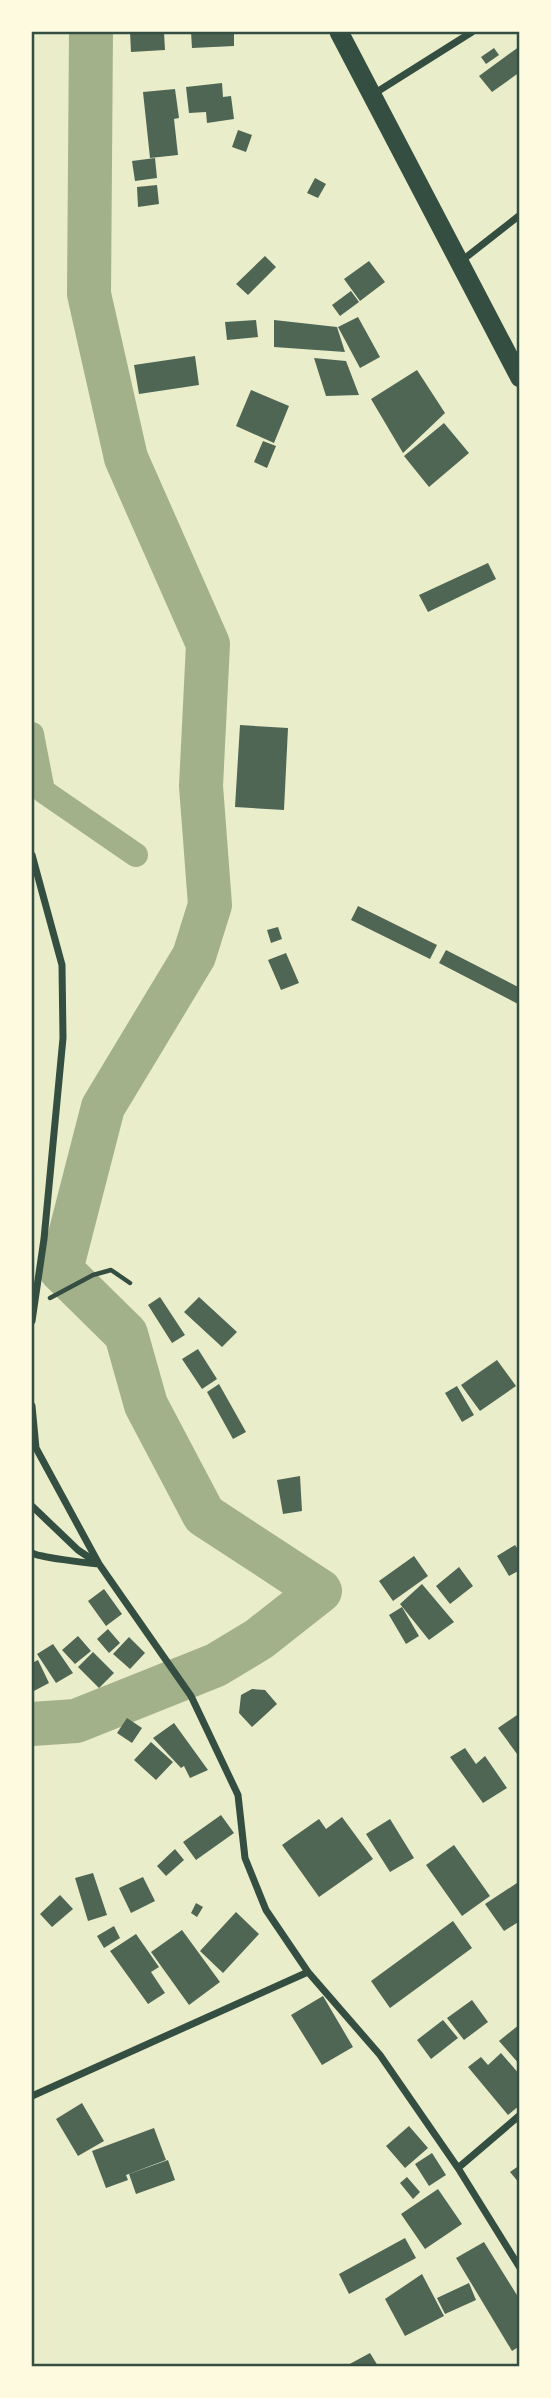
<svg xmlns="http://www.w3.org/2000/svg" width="551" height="2398" viewBox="0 0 551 2398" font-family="Roboto,sans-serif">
  <rect width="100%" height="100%" fill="#e9edc9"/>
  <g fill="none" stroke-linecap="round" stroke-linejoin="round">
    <!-- canal -->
    <path stroke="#a3b18a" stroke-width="24" d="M32,734L43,791L136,855"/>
    <!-- river -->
    <path stroke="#a3b18a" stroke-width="44" d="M32,1724L76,1721L216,1665L259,1639L320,1591L204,1515L146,1405L126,1334L61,1270L103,1107L194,956L210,905L201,786L208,644L126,458L89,294L91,32"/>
  </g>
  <!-- building -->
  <path fill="#4f6655" d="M130,32H164L165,50L131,52Z
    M191,32H234V46L192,48Z
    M520,46V72L492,92L479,76Z
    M494,48L499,55L486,64L481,57Z
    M222,83L223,97L231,96L234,119L207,123L206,112L189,113L186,87Z
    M175,89L179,118L174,119L178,155L150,158L143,92Z
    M238,130L252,135L246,152L232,147Z
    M155,158L157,178L135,181L132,161Z
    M315,178L326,184L318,198L307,193Z
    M157,185L159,204L138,207L137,187Z
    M265,256L276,267L248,295L236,284Z
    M369,261L385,282L360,301L344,279Z
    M351,291L359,302L340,316L332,305Z
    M358,317L380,357L360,368L338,327Z
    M256,320L258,337L227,340L225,322Z
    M274,320L337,327L345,352L274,347Z
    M195,356L199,385L139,394L134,365Z
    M314,358L346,361L359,395L326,396Z
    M417,370L445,413L403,453L371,399Z
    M251,390L289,406L274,443L236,426Z
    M444,423L469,453L429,487L404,456Z
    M263,441L276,446L267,468L254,462Z
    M488,563L496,579L428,612L419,595Z
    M240,725L288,728L284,810L235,807Z
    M358,906L437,945L430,959L351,920Z
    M278,927L282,939L271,943L267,930Z
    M446,950L520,988V1005L439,963Z
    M286,953L299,983L281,990L268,960Z
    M160,1297L185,1335L172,1343L148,1305Z
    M199,1297L237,1332L222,1347L184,1312Z
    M198,1349L217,1379L202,1389L182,1359Z
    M497,1360L516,1386L480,1411L461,1385Z
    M219,1384L246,1432L233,1439L207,1392Z
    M457,1386L474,1415L462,1422L445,1393Z
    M300,1476L302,1511L283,1514L277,1480Z
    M515,1545L520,1552V1570L509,1576L497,1556Z
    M414,1556L428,1576L393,1601L379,1581Z
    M459,1567L473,1586L450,1604L436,1586Z
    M422,1584L454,1622L429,1640L400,1604Z
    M104,1589L122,1614L106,1626L88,1601Z
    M402,1607L419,1636L406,1644L389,1615Z
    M108,1629L120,1643L109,1653L97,1639Z
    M78,1636L91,1651L75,1664L62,1650Z
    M129,1637L145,1653L130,1669L113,1654Z
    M53,1644L73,1673L56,1683L37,1654Z
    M93,1652L114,1673L99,1688L78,1667Z
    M38,1660L49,1683L32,1692V1663Z
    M252,1689L265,1690L277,1704L252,1727L239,1713L241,1695Z
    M520,1713V1758L498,1728Z
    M127,1718L142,1728L132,1743L117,1733Z
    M174,1723L208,1770L190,1778L184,1766L181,1768L153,1738Z
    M151,1742L173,1762L156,1780L134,1760Z
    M465,1748L476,1764L485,1756L507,1788L483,1803L450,1757Z
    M221,1815L234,1833L196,1860L183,1842Z
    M342,1817L373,1859L319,1897L282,1845L319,1819L326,1829Z
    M390,1819L414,1858L390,1872L366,1834Z
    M454,1845L490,1896L462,1916L426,1865Z
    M175,1849L184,1860L166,1876L157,1866Z
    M93,1873L107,1915L88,1921L75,1878Z
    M143,1877L155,1901L131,1913L119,1888Z
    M520,1881V1921L504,1931L485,1904Z
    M60,1895L73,1909L52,1927L40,1914Z
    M196,1903L203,1907L197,1917L191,1913Z
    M236,1912L259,1934L223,1973L200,1951Z
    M453,1921L472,1948L390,2008L371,1981Z
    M114,1926L120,1938L104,1948L97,1936Z
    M182,1930L220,1982L189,2005L151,1952Z
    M136,1934L159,1967L151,1972L165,1993L148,2004L110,1951Z
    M323,1996L353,2047L322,2065L291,2015Z
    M472,2000L488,2022L464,2040L447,2018Z
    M443,2020L458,2038L431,2059L417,2040Z
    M520,2024V2065L499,2041Z
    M501,2053L520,2075V2105L508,2115L468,2067L481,2057L488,2065Z
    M82,2103L104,2141L78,2156L56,2119Z
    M409,2126L428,2148L405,2168L386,2146Z
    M154,2128L166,2160L126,2175L128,2180L106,2188L92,2151Z
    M432,2153L446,2175L429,2186L415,2164Z
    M168,2160L175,2180L136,2194L129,2174Z
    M520,2165V2184L510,2172Z
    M407,2177L420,2192L413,2199L400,2183Z
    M438,2189L462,2224L425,2249L401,2214Z
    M405,2238L416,2258L349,2294L339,2274Z
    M484,2242L520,2300V2346L512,2351L456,2258Z
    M422,2274L444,2316L405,2336L385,2299Z
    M469,2283L476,2300L445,2314L437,2298Z
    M370,2353L378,2366H346Z"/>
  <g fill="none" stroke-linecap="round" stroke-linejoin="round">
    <!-- path -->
    <path stroke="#344e41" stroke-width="4.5" d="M50,1298L93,1275L111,1270L130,1283"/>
    <!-- minor -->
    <path stroke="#344e41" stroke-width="7" d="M372,95L472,32
      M460,262L520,215
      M32,855L62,965L63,1038L44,1239L32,1321
      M32,1406L36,1448L99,1564L191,1696L238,1795L245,1858L266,1910L308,1972
      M32,1506L78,1550L99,1564C87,1563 38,1557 32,1553
      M32,2096L308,1972L380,2055L458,2168L520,2268
      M458,2168L520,2115"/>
    <!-- trunk -->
    <path stroke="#344e41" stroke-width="19" d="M339,32L520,378"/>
  </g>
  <!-- border -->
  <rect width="551" height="2398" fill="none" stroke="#fefae0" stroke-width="66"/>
  <rect x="33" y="33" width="485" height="2332" fill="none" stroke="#344e41" stroke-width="2.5"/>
</svg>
